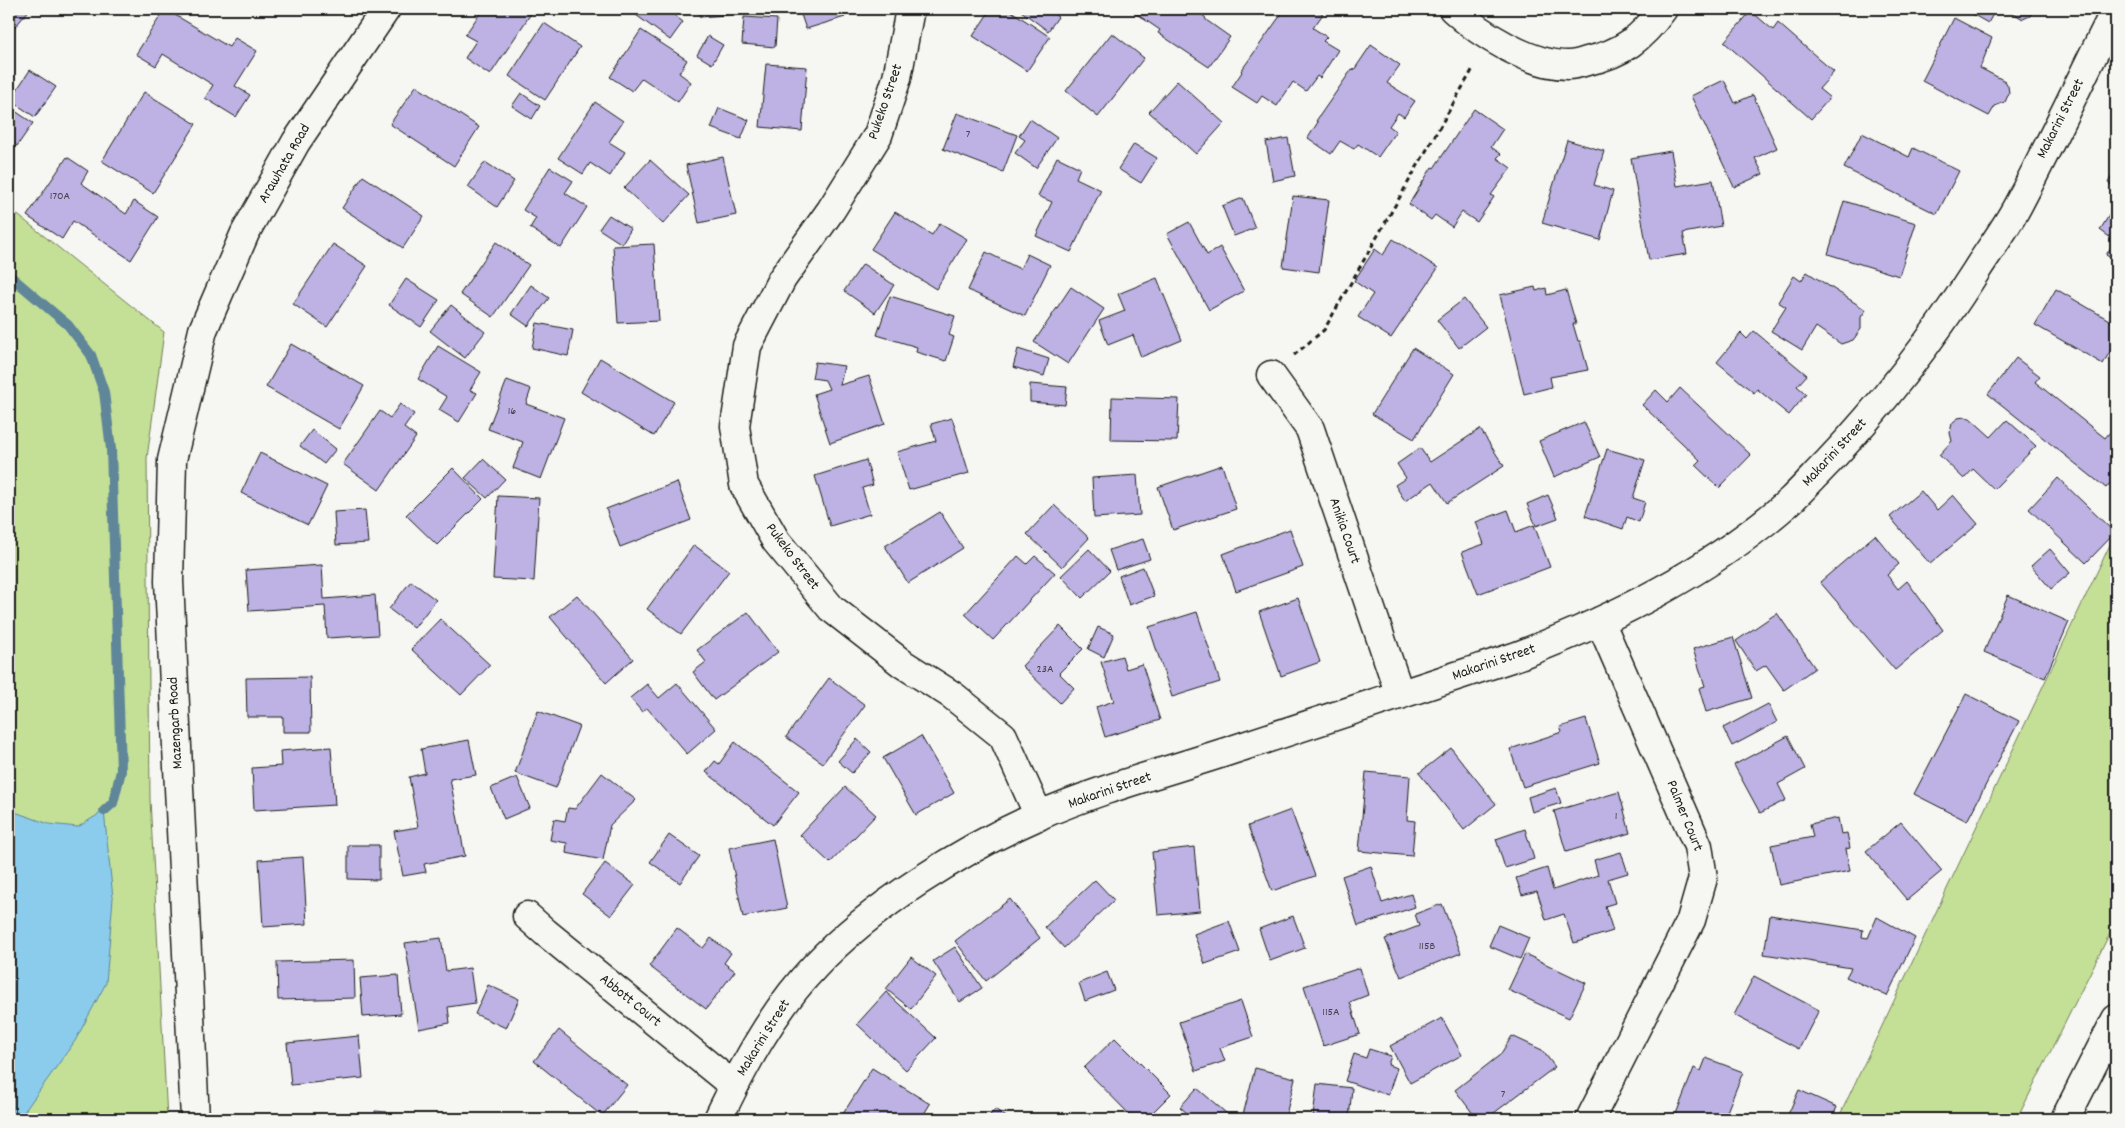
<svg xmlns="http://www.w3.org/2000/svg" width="2125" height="1128" viewBox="0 0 2125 1128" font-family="Dekko,sans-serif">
  <rect width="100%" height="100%" fill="#f6f6f2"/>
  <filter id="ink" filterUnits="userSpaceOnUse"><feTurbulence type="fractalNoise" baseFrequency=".02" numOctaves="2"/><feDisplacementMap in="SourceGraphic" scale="10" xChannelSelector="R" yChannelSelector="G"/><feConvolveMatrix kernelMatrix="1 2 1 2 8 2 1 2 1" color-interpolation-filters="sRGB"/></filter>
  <g filter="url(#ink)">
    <!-- green -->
    <path fill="#c4df96" stroke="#707e59" d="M9,208L164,332L147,458L150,799L167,1119H9Z
      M2116,532V921L2017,1119H1838Z"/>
    <!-- water -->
    <path fill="#8bccec" stroke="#5f8699" d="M9,810L49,824L78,827L104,811L113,898L106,983L75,1041L19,1119H9Z"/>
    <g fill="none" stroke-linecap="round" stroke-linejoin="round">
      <!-- stream -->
      <path stroke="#5f8699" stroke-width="10" d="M9,275L68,325L91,355L104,392L111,449L121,771L113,803L104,811"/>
    </g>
    <!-- building -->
    <path fill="#bdb2e3" stroke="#1c1c1c" d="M9,9H30L10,33L9,32Z
      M165,9L229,47L235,38L257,51L235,86L250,95L236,117L205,98L213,85L163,54L156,66L136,54Z
      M483,9H528L532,12L490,75L465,58L476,41L465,35Z
      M640,9H677L673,14L683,22L670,40L636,15Z
      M699,9H737L738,14L700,17Z
      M799,9H843L845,17L806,29Z
      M991,9H1008L1050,37L1027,71L973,36Z
      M1023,9H1047L1058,17L1048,31L1021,11Z
      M1129,9H1197L1196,10L1205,17L1206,20L1230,37L1209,67L1158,33L1160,30Z
      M1285,9H1315L1323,14L1313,28L1327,37L1323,41L1338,50L1320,78L1317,76L1306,91L1293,82L1277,106L1262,96L1257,103L1232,87L1242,72L1241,71Z
      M1963,9H1996L1988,23Z
      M2006,9H2035L2030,16L2023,19Z
      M1751,11L1773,30L1778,23L1834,72L1819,89L1830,98L1811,119L1724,42Z
      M744,17L777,19L775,47L742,44Z
      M1954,18L1992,38L1980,68L2005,81L2008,86L2009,93L2005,102L1995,106L1989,116L1922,81Z
      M544,23L580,47L545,100L509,76Z
      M641,30L687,60L679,73L691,82L678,102L642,78L632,91L610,77Z
      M1112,33L1144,58L1098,117L1066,91Z
      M708,36L723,45L712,64L697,55Z
      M1371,45L1400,65L1387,83L1415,101L1404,117L1398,113L1389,126L1396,131L1378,157L1358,144L1354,149L1340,141L1331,154L1308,138L1318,122L1316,121L1352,69L1354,70Z
      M766,64L807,67L802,131L760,127Z
      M30,70L56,87L35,117L10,100Z
      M1724,80L1735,103L1753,95L1777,148L1755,158L1763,174L1734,187L1691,96Z
      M1177,81L1224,123L1196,154L1149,112Z
      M416,86L479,127L454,166L390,124Z
      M144,92L196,124L153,193L102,161Z
      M521,93L540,106L532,119L512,106Z
      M595,102L623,121L609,142L625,152L610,176L590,163L583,174L558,158Z
      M719,108L749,120L741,139L711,128Z
      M12,109L33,123L17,146L9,140V114Z
      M1474,109L1503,129L1491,147L1501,154L1497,158L1511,168L1491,195L1494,197L1477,222L1462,212L1452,227L1435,215L1431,220L1409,204L1432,167L1434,168Z
      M957,113L1017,135L1003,172L943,149Z
      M1030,119L1057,138L1036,168L1015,153L1025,140L1019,136Z
      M1862,133L1909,157L1913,148L1959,171L1937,214L1844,168Z
      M1288,138L1295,176L1273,181L1266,142Z
      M1567,140L1604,151L1594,185L1613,191L1600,240L1542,223Z
      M1134,144L1157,158L1141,183L1118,169Z
      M1671,151L1677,186L1713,180L1721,226L1683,233L1687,254L1649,260L1631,158Z
      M67,157L88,171L81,183L126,214L134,201L158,217L131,260L73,221L62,239L27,216Z
      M723,157L736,215L699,223L686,165Z
      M1057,157L1080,168L1076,178L1101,190L1071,252L1036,236L1052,202L1038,196Z
      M650,160L689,195L663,224L624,188Z
      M485,162L514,181L497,207L468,187Z
      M550,167L573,181L565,193L587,207L561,248L530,228L536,218L523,210Z
      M2116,168V187L2108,183Z
      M363,176L424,216L403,248L342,208Z
      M1293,196L1329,200L1319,272L1283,267Z
      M1243,198L1255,228L1234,236L1222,206Z
      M1844,201L1916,223L1899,276L1828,254Z
      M2116,204V261L2106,255L2115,241L2100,230Z
      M895,212L932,235L940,223L967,239L936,289L871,249Z
      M609,215L631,229L622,244L599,229Z
      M1189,222L1207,255L1220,247L1244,291L1209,310L1167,234Z
      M1393,239L1438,268L1391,338L1358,317L1373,294L1354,281L1375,249L1383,255Z
      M496,242L529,265L493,317L460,294Z
      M333,244L367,266L327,327L293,304Z
      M654,244L659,321L618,323L613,246Z
      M986,252L1020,269L1027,254L1050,265L1025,316L968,290Z
      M863,264L894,285L875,313L844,291Z
      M1807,272L1866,310L1861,317V329L1853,340L1841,344L1816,327L1802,350L1771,331L1786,307L1778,302L1794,276L1801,281Z
      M1157,278L1182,340L1141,357L1133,335L1108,345L1099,321L1125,311L1118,294Z
      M406,279L439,300L421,327L389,305Z
      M531,285L549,298L528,326L511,314Z
      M1071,287L1104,309L1068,364L1034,342Z
      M1535,287L1536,291L1546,288L1547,295L1566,290L1576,324H1573L1578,341H1580L1588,370L1550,377L1552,387L1524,394L1500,295Z
      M2056,289L2116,324V341L2103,364L2035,325Z
      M890,296L955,316L949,335L954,337L946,361L916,352L917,347L877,335Z
      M1464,299L1486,327L1459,348L1437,320Z
      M451,305L485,332L465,358L430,331Z
      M537,323L573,330L568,356L532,348Z
      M1754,331L1807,375L1797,386L1806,394L1789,415L1757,389L1754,393L1717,362L1741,333L1747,339Z
      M291,344L364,386L339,429L266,387Z
      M438,346L481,372L470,390L477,393L459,422L439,410L447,397L418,379Z
      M1413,348L1454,374L1414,439L1372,414Z
      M1018,349L1049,359L1044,376L1013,367Z
      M600,358L674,402L654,436L581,392Z
      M2016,358L2040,376L2035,382L2105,438L2110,432L2116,438V476L2106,488L1988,394Z
      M815,362L844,366L840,385L869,376L885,424L830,443L814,394L829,389L825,380L812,378Z
      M507,380L531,389L526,404L564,418L541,479L513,468L523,442L488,429Z
      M1030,384L1067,387L1065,405L1030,402Z
      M1680,388L1751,455L1719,488L1695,465L1700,460L1642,405L1656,390L1668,402Z
      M1112,397L1179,399L1177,441L1111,440Z
      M400,404L414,414L404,428L416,437L379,490L343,464L380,411L390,418Z
      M1964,417L1970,418L1991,437L2007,420L2036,446L1994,489L1973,469L1964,479L1939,455L1952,441L1950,433L1952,423L1958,418Z
      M952,418L969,473L909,490L897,452L936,441L931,424Z
      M1584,422L1600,457L1554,477L1539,441Z
      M1480,429L1504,466L1447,503L1433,482L1405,501L1395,485L1406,478L1397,464L1420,448L1430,462Z
      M312,430L336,449L324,464L300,446Z
      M1607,449L1645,460L1633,498L1645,502L1639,522L1627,517L1623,529L1585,516Z
      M260,453L327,486L308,525L241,493Z
      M483,459L505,479L487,498L465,478Z
      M866,460L873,485L862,488L870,514L830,526L815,476Z
      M1222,465L1236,509L1173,530L1158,487Z
      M453,468L483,499L437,545L406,515Z
      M1137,475L1140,515L1094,518L1092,478Z
      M2058,478L2115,533L2086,563L2029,509Z
      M677,482L691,520L620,547L606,509Z
      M1921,491L1937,510L1953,495L1978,524L1930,564L1890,517Z
      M1548,495L1558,518L1536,526L1527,504Z
      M498,496L539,498L534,581L493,579Z
      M1054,505L1089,538L1062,567L1027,534Z
      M365,510L368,543L336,545L334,512Z
      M1508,510L1516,532L1534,525L1550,567L1478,594L1462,552L1484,544L1476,522Z
      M940,512L963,548L908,583L885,546Z
      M1290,529L1303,567L1236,591L1223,554Z
      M1875,535L1899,564L1887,575L1898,589L1907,581L1943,630L1895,670L1820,582Z
      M1143,539L1150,559L1116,570L1109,550Z
      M694,545L729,571L681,634L647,609Z
      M1089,549L1110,571L1082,598L1061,576Z
      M2050,549L2070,573L2051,589L2031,566Z
      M1018,556L1027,564L1035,556L1055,573L993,640L965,614Z
      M322,565L324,599L375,595L378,635L327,638L325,606L249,611L246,570Z
      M1143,567L1154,596L1129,605L1119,576Z
      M411,581L436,600L414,628L389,609Z
      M577,595L633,659L606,683L550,617Z
      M2008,595L2069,622L2045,678L1984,652Z
      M1298,598L1320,662L1281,676L1259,612Z
      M748,612L778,652L714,700L693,672L706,662L697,650Z
      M1197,612L1220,682L1172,697L1149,627Z
      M1777,613L1815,668L1784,690L1766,665L1756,671L1736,641Z
      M440,619L490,665L461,695L411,649Z
      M1060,626L1083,649L1059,673L1074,688L1060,703L1022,666Z
      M1098,627L1114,634L1104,657L1088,649Z
      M1733,637L1752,698L1706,712L1699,688L1705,686L1693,649Z
      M1122,656L1126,669L1142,664L1160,720L1105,737L1096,707L1114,701L1101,662Z
      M310,677L311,732H283V717H247L246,678Z
      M829,678L865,705L823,763L786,737Z
      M677,683L716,729L687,754L647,708L642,712L630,698L647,684L659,698Z
      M1966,694L2019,721L1967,821L1914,794Z
      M1768,704L1777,722L1732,746L1723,728Z
      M538,711L579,726L556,788L515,773Z
      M1586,719L1600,763L1523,787L1510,749L1562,732L1560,727Z
      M921,736L954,793L916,815L883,758Z
      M1788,736L1805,769L1778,784L1786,800L1760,813L1734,765Z
      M857,739L871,752L852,773L838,761Z
      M469,740L476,775L450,779L465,856L424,864L426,872L403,876L394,831L418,827L409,777L425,773L421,749Z
      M735,742L799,792L773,825L706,772L715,761L719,764Z
      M331,747L335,805L254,810L252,768L281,766L280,751Z
      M1451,748L1496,804L1464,830L1419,773Z
      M1366,772L1410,776L1407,820L1415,821L1412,856L1359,851Z
      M602,773L636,800L610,825L603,860L566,853L567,843L550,840L554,819L565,821L568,808L575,809Z
      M517,777L530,808L504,819L491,788Z
      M845,787L876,815L830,863L800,835Z
      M1556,788L1561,803L1532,812L1528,797Z
      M1619,792L1630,833L1566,852L1554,811Z
      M1291,810L1315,876L1272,891L1248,826Z
      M1838,818L1841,834L1847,833L1850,848L1846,849L1850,871L1779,885L1771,845L1813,837L1810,824Z
      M1901,822L1942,871L1907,900L1866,851Z
      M1525,829L1534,859L1505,868L1496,839Z
      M669,835L699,856L680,883L650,862Z
      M773,839L787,908L743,917L729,848Z
      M348,845H379V880L348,879Z
      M1194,847L1200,911L1158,915L1152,852Z
      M1621,852L1628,873L1608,879L1615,903L1605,906L1613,931L1574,943L1564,914L1546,920L1537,891L1522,895L1516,878L1547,868L1553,890L1598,875L1594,860Z
      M303,857L307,924L263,927L259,860Z
      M605,863L635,885L611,916L582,894Z
      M1371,866L1382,903L1411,894L1415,907L1358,926L1342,876Z
      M1095,880L1114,900L1064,948L1045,927Z
      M1010,899L1040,938L986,981L955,941Z
      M1442,904L1461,953L1401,977L1385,939L1419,926L1415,914Z
      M1770,915L1863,930L1862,937L1868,938L1877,917L1915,938L1887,996L1846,977L1851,968L1764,954Z
      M1293,916L1305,948L1270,961L1259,929Z
      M1229,921L1240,952L1205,964L1194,934Z
      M1498,925L1529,938L1520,959L1489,946Z
      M677,928L703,948L711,938L731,953L724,963L735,971L706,1009L649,966Z
      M441,938L446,971L470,968L475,1003L448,1007L450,1023L419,1029L405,943Z
      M955,947L982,988L960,1002L933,961Z
      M1525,954L1586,983L1569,1018L1508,990Z
      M911,957L936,976L911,1009L886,989Z
      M354,960L355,998L278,1000L277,962Z
      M1360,968L1368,995L1350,1002L1360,1034L1323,1046L1304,986Z
      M1107,972L1114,990L1085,1001L1079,983Z
      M398,975L401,1014L363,1017L360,978Z
      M1754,976L1819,1010L1799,1049L1734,1015Z
      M488,985L519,999L506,1028L475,1014Z
      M886,992L936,1038L906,1070L857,1024Z
      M1241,1001L1253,1037L1220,1048L1225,1061L1196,1071L1179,1022Z
      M1442,1018L1462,1055L1410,1083L1390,1046Z
      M559,1030L627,1085L602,1116L534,1061Z
      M359,1036L363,1078L291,1085L287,1043Z
      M1512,1036L1542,1050L1555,1067L1486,1119H1477L1455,1090L1500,1055Z
      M1115,1038L1171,1094L1146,1119H1134L1084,1068Z
      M1369,1049L1391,1056L1388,1065L1397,1068L1388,1095L1345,1081L1354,1054L1366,1058Z
      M1706,1058L1743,1072L1724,1119H1674L1694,1068L1701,1071Z
      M872,1068L930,1104L921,1119H882L878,1117L876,1119H846L841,1117Z
      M1255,1068L1295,1078L1285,1119H1242Z
      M1317,1084L1352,1088L1349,1119L1313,1117Z
      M1197,1088L1233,1119H1194L1180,1107Z
      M1799,1090L1837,1107L1832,1119H1786Z
      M995,1109L1009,1119H987Z
      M375,1111L387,1112L386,1119H375Z"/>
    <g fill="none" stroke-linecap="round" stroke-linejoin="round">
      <!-- minor casing -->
      <g stroke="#1c1c1c" stroke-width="31">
        <path id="minor" d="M910,9L897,78L878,135L831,210L782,279L747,346L735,426L744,485L776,541L831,608L903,664L952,695L1003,736L1039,816
          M1453,9C1480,34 1529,65 1568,65C1574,65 1581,63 1587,61C1622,54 1642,38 1663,9
          M1271,375L1310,429L1400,695
          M527,916L545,932L734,1086
          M718,1119C744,1065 773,1010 815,966C871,906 963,849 1038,816C1101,788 1172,770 1238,748C1331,718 1424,687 1517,656C1614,619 1711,571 1790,501C1803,489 1815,475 1828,462C1884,403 1932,340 1976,271C1990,249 2006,228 2018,205C2052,141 2083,74 2116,9
          M1590,1119L1691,920L1703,878L1698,846L1600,621"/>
      </g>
      <!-- major casing -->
      <g stroke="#1c1c1c" stroke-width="31">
        <path id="major" d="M195,1119L169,581L172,460L203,330L245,233L296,142L386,9"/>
      </g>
      <!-- highway casing -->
      <g stroke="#1c1c1c" stroke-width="31">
        <path id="highway" d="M2065,1119L2116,1019"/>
      </g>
      <!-- path -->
      <path stroke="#1c1c1c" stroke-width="3" stroke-dasharray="5 4" stroke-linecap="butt" d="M1294,355L1324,330L1474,67"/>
      <!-- minor -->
      <use href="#minor" stroke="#f6f6f2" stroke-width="28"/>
      <!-- major -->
      <use href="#major" stroke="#f6f6f2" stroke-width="28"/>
      <!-- highway -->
      <use href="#highway" stroke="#f6f6f2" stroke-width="28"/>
    </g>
  </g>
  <g text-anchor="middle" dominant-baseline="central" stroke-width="4.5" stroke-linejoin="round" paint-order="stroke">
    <!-- number labels -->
    <g font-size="12" fill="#44424e">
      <text x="968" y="134">7</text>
      <text x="60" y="196">170A</text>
      <text x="512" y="411">16</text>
      <text x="1045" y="669">23A</text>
      <text x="1616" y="816">1</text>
      <text x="1427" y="946">115B</text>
      <text x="1331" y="1012">115A</text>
      <text x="1503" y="1094">7</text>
    </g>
    <!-- street labels -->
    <g font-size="15" fill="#1c1c1c" stroke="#f6f6f2">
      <text transform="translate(886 102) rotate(-71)">Pukeko Street</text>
      <text transform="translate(2061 119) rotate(-63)">Makarini Street</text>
      <text transform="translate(285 164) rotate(-60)">Arawhata Road</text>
      <text transform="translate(1835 453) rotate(-47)">Makarini Street</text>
      <text transform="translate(1344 531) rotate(71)">Anikia Court</text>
      <text transform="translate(792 557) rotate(53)">Pukeko Street</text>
      <text transform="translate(1494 663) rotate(-19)">Makarini Street</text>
      <text transform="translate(176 723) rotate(-93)">Mazengarb Road</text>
      <text transform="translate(1110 791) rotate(-19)">Makarini Street</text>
      <text transform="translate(1684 816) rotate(68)">Palmer Court</text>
      <text transform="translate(630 1001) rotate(39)">Abbott Court</text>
      <text transform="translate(764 1038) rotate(-58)">Makarini Street</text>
    </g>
  </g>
  <!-- margin -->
  <rect width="2125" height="1128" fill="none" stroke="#f6f6f2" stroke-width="30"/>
  <rect x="15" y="15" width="2095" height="1098" fill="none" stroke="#1c1c1c" stroke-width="2" filter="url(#ink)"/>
</svg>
